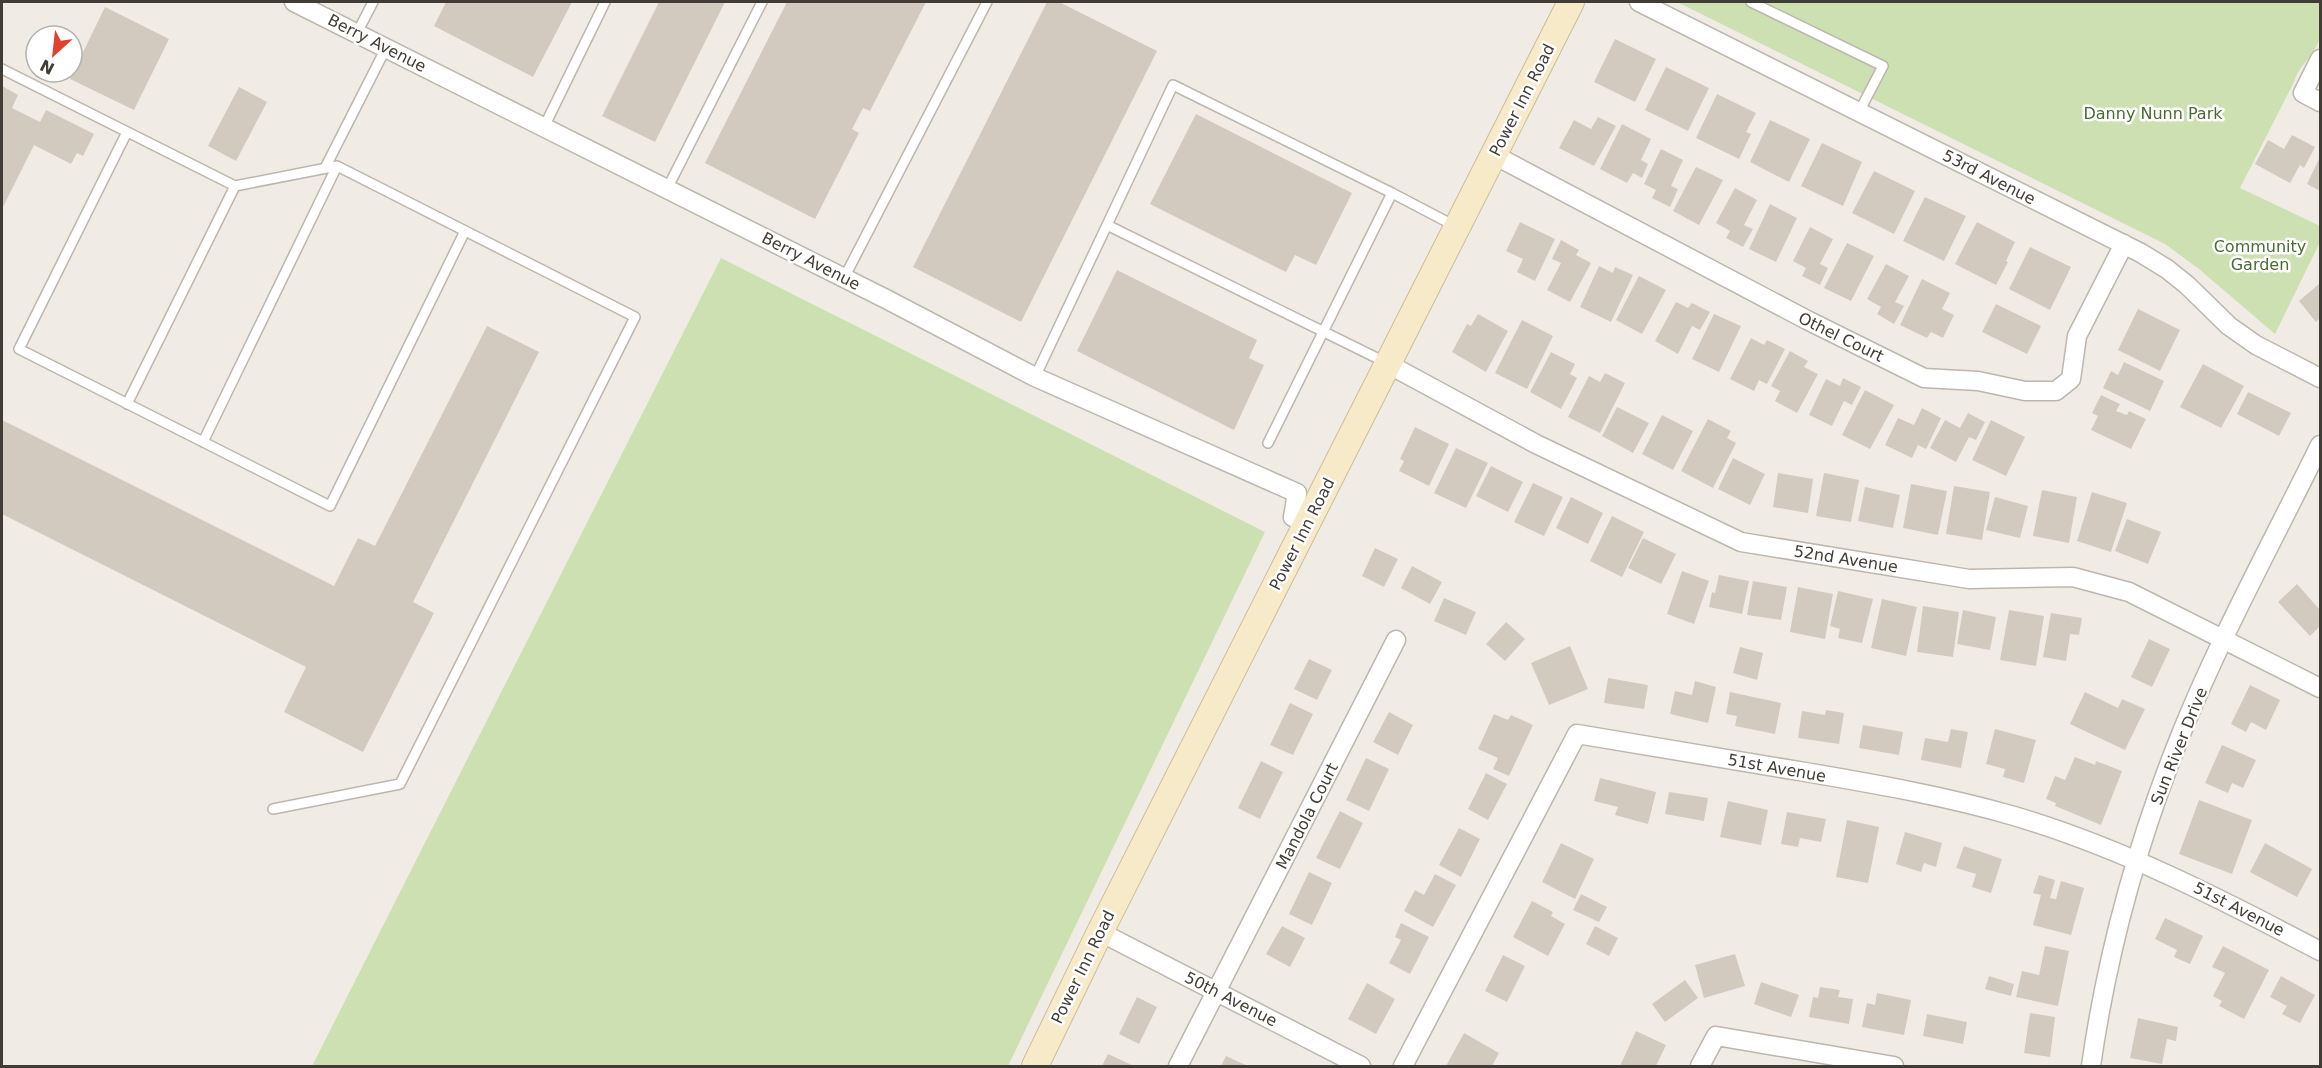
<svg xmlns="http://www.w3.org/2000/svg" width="2322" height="1068" viewBox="0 0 2322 1068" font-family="'DejaVu Sans',sans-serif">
  <rect width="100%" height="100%" fill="#f0ece5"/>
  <!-- green -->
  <path fill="#cce0b2" d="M1677,2H2320C2320,12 2322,26 2320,36C2317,54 2298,65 2294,82L2240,188L2320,226V242L2275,334L2199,269L2165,244Z
    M721,258L1265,532L1008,1066H312Z"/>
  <!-- building -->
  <path fill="#d3cabf" d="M446,2H572L533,77L434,26Z
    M659,2H725L655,142L602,116Z
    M787,2H926L870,111L863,108L852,129L859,133L815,219L705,163Z
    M1047,2H1059L1157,51L1021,322L913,267Z
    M105,7L169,39L134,110L70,79Z
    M1615,39L1656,59L1635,102L1594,82Z
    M1666,67L1709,88L1688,131L1645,110Z
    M2,86L18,95L12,108L40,122L46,110L94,134L83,156L77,153L71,164L34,145L2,209Z
    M239,87L267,102L236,161L208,146Z
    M1717,94L1756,113L1746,132L1751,134L1739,159L1696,138Z
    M1196,114L1352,193L1316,265L1295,255L1286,272L1150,204Z
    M1598,117L1616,126L1594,166L1559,148L1574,120L1591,129Z
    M1770,120L1810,139L1789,182L1750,162Z
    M1622,124L1651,139L1641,160L1648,164L1642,178L1633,173L1627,183L1600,169Z
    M2292,135L2315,147L2304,168L2300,165L2290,183L2255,164L2268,140L2284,149Z
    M1822,143L1862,162L1843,206L1801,186Z
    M1661,149L1683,160L1671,186L1678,189L1670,207L1652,198L1656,190L1644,184Z
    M2319,159L2320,160V191L2307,184Z
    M1696,167L1723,180L1699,225L1673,211Z
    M1874,171L1915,191L1894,234L1852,213Z
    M1735,188L1757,200L1744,225L1753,229L1743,247L1726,238L1730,231L1716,223Z
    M1925,197L1966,216L1944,261L1903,241Z
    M1770,204L1797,218L1776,262L1749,249Z
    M1520,222L1555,239L1535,281L1517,272L1523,259L1506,251Z
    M1977,222L2015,242L2006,261L2008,262L1996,285L1955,264Z
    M1810,227L1833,239L1820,264L1828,268L1820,285L1802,276L1806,268L1793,261Z
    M1561,240L1579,250L1576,255L1591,263L1570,302L1547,290L1561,263L1552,259Z
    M1847,243L1874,256L1851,301L1824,288Z
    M2030,247L2071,267L2050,310L2009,289Z
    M1886,264L1909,276L1895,302L1904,306L1894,324L1877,314L1881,307L1867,299Z
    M1599,266L1613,273L1615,267L1633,275L1611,322L1580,307Z
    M1117,270L1257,340L1249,358L1264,365L1234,430L1077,351Z
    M1639,276L1666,290L1642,334L1616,320Z
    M1922,279L1950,293L1942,309L1954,315L1943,338L1931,332L1927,338L1900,325Z
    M2320,283V318L2316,322L2299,301Z
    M1676,302L1688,308L1692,303L1710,312L1700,330L1692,326L1678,354L1655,341Z
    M1996,304L2041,326L2027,354L1982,332Z
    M2138,309L2180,330L2160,371L2118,350Z
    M1478,314L1508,331L1486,372L1452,352L1467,324L1471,326Z
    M1714,314L1741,326L1719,372L1692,359Z
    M1522,320L1553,336L1527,389L1495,373Z
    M487,326L539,352L413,602L434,613L363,752L284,712L306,667L2,514V420L334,586L358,538L375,546Z
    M1751,338L1764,345L1767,340L1785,349L1767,384L1759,380L1754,391L1730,379Z
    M1790,351L1808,361L1804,367L1818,374L1797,413L1775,401L1780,391L1771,386Z
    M1551,352L1575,364L1570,374L1577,378L1561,409L1530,392Z
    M2124,362L2164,381L2150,411L2103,388L2111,371L2118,375Z
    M2203,364L2244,386L2221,428L2180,407Z
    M1605,373L1625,383L1600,433L1568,417L1589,376L1600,382Z
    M1843,378L1861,387L1852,405L1844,401L1832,426L1809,415L1826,379L1840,386Z
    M1865,390L1894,405L1870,449L1842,435Z
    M2248,392L2291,413L2279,436L2237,414Z
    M2101,395L2120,404L2116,411L2127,415L2129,411L2146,419L2131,449L2091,430L2098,416L2092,413Z
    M1617,407L1649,423L1633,453L1602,436Z
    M1922,408L1941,418L1926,449L1918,445L1912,458L1885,445L1898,418L1914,425Z
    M1968,413L1985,422L1976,440L1969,437L1956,462L1930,448L1945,420L1960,428Z
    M1662,415L1693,431L1673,470L1642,454Z
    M1708,419L1731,431L1727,438L1736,443L1713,488L1681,471Z
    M1991,420L2025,437L2006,476L1972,460Z
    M1415,427L1449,444L1429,486L1399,471L1404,461L1400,459Z
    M1456,448L1488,463L1466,508L1434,493Z
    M1733,458L1765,474L1750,505L1718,489Z
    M1491,466L1523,482L1508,512L1476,496Z
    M1778,473L1813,479L1808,513L1773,507Z
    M1824,473L1859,480L1851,522L1816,516Z
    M1533,483L1563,497L1544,536L1514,522Z
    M1911,484L1947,491L1938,535L1903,528Z
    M1954,486L1990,492L1982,540L1946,534Z
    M1865,487L1900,495L1893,528L1858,521Z
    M2042,490L2077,497L2069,543L2033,536Z
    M2092,492L2127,503L2111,552L2077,541Z
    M1571,497L1603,513L1588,544L1556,528Z
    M1995,497L2028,506L2020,538L1986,530Z
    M1612,516L1644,532L1622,577L1590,561Z
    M2127,519L2161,532L2148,564L2115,551Z
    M1643,538L1676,554L1661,584L1628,568Z
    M1375,548L1398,559L1384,587L1362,576Z
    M1412,566L1442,582L1430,604L1401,588Z
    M1682,571L1709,581L1694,624L1667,614Z
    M1719,575L1749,581L1742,614L1709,607L1712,592L1715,593Z
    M1753,581L1787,587L1781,620L1747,615Z
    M2297,584L2320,610V626L2310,636L2278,602Z
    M1798,587L1833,594L1825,639L1790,632Z
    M1838,591L1873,599L1862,643L1838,638L1840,629L1830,626Z
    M1444,598L1476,612L1466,635L1434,621Z
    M1882,599L1917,607L1906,656L1871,648Z
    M1923,606L1959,612L1953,657L1917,652Z
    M1963,610L1996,617L1990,650L1957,644Z
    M2009,610L2044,616L2036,666L2000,660Z
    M2051,613L2082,618L2079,635L2070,634L2066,661L2043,657Z
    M1506,622L1525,639L1505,661L1486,644Z
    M2149,639L2170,649L2152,687L2131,677Z
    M1570,646L1588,689L1549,705L1531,663Z
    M1740,647L1763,653L1757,680L1733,673Z
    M1309,659L1332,670L1317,700L1294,689Z
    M1608,678L1648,685L1644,709L1604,703Z
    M1695,681L1716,687L1708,723L1670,714L1675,691L1692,695Z
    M2250,685L2280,700L2266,730L2251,722L2246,732L2231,724Z
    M1730,692L1781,703L1775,734L1735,726L1737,716L1726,714Z
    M2085,692L2118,708L2122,699L2145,709L2125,750L2070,724Z
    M1290,703L1313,714L1293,755L1270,745Z
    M1826,710L1844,713L1839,744L1798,738L1802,711L1825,715Z
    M1389,712L1413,725L1398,755L1373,742Z
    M1494,714L1508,720L1511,715L1533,725L1509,776L1493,769L1498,758L1478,749Z
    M1863,725L1903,732L1899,755L1859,748Z
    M1951,729L1968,732L1961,768L1921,760L1925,738L1948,742Z
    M1995,729L2036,740L2024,783L2003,777L2005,769L1986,764Z
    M2222,745L2256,760L2243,788L2232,783L2228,793L2205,783Z
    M2075,757L2095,765L2096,761L2122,771L2101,825L2055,806L2056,803L2046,799L2055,776L2065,780Z
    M1366,758L1389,769L1369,811L1346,800Z
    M1261,761L1283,772L1260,819L1238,808Z
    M1486,773L1507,784L1488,820L1468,809Z
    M1600,778L1656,792L1648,824L1615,815L1618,807L1594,801Z
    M1669,792L1708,798L1704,821L1665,814Z
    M2199,800L2252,820L2232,874L2179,854Z
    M1728,801L1768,810L1761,845L1720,837Z
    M1340,811L1363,823L1340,869L1316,858Z
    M1787,812L1826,819L1821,842L1800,838L1798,847L1781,844Z
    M1847,820L1879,827L1868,883L1836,877Z
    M1459,828L1480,839L1461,877L1439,865Z
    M1905,832L1942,843L1936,867L1924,863L1921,872L1896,864Z
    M1561,843L1594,859L1575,899L1542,882Z
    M2265,843L2312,869L2297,897L2250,872Z
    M1964,846L2002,859L1991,893L1972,887L1976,874L1956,868Z
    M1309,872L1332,883L1312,925L1289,914Z
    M1435,874L1456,885L1433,927L1404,911L1415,890L1424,895Z
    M2039,875L2055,880L2050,898L2056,899L2061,881L2084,888L2071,935L2033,925L2041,895L2033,893Z
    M1581,894L1607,907L1599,922L1573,910Z
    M1532,901L1553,912L1551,916L1565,924L1548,956L1513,937Z
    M2165,918L2203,936L2190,964L2174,957L2177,950L2155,939Z
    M1401,923L1429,937L1410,974L1389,963L1401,940L1395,937Z
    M1282,926L1305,938L1290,967L1266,954Z
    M1595,926L1618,938L1609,956L1586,944Z
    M2045,946L2069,951L2058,1006L2016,997L2022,971L2039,975Z
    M2223,946L2269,970L2244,1019L2219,1006L2222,1001L2213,996L2225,973L2212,967Z
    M1735,954L1745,986L1704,998L1695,965Z
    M1503,955L1525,966L1507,1002L1485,991Z
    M1989,976L2014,984L2011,996L1985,989Z
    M2281,976L2315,995L2300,1023L2282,1014L2287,1006L2270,997Z
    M1685,980L1698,998L1665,1022L1652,1004Z
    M1761,982L1799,995L1791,1017L1754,1004Z
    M1367,983L1395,999L1376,1034L1348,1019Z
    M1820,987L1840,990L1838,997L1853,999L1849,1024L1809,1017L1813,997L1818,998Z
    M1877,993L1911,1000L1904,1035L1862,1027L1867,1003L1875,1005Z
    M1137,997L1157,1007L1139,1044L1119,1034Z
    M2030,1013L2055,1017L2050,1057L2024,1053Z
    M1927,1014L1967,1022L1963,1044L1923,1036Z
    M2138,1018L2178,1027L2176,1041L2167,1039L2162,1064L2130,1058Z
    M1636,1031L1666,1045L1656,1066H1620Z
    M1464,1033L1499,1053L1492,1066H1446Z
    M1108,1054L1134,1066H1102Z
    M1226,1056L1248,1066H1221Z"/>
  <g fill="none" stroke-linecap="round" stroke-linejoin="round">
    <!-- lane casing -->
    <g stroke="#bdb6ac" stroke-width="12">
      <path id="lane" d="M1751,2L1883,66L1859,112
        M357,33L373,2
        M2,69L235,186L337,166L635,317L400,784L273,809
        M544,127L605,2
        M127,132L19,349L330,506L465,231
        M325,168L386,48
        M667,189L762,2
        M1107,225L1173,85L1392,193
        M844,278L987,2
        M1035,377L1107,225L1387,363
        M127,404L235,186
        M203,442L337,166
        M1268,443L1392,193L1455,226"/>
    </g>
    <!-- street casing -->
    <g stroke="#bdb6ac" stroke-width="21">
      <path id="street" d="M294,2L888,300L1035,377L1297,493L1293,517L1307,524
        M1639,2L2141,253L2167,269L2187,285L2229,326L2256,345L2320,378
        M2320,59L2303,93L2320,102
        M1494,155L1807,320L1924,378L1978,381L2025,391H2056L2071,379L2077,336L2124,244
        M1388,364L1536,444L1741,542L1969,579L2073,577L2129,592L2320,688
        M1100,932L1361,1066
        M1178,1066L1396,640
        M1403,1066L1577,734C1653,747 1729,760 1805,772C1875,784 1945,796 2014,816C2122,848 2221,899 2320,951
        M1700,1066L1716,1036L1894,1066
        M2091,1066C2107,954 2137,844 2179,739C2219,639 2273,541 2320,445"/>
    </g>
    <!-- secondary casing -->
    <g stroke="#cabc99" stroke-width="28">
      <path id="secondary" d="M1035,1066L1100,932L1571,2"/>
    </g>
    <!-- lane -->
    <use href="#lane" stroke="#fff" stroke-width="9"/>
    <!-- street -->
    <use href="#street" stroke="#fff" stroke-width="18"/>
    <!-- secondary -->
    <use href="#secondary" stroke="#f7eac8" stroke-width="26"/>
  </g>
  <g text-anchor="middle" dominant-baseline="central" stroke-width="5" stroke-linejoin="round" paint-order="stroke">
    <!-- street labels -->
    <g font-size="16" fill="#413c35" stroke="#fff">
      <text transform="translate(377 43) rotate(27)">Berry Avenue</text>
      <text transform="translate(1522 100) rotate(-63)">Power Inn Road</text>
      <text transform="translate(1989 177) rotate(27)">53rd Avenue</text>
      <text transform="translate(811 261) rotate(27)">Berry Avenue</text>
      <text transform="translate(1841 337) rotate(26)">Othel Court</text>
      <text transform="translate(1302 534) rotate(-63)">Power Inn Road</text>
      <text transform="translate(1846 559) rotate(9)">52nd Avenue</text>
      <text transform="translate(2179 746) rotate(-68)">Sun River Drive</text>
      <text transform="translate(1777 768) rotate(10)">51st Avenue</text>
      <text transform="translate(1307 816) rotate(-63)">Mandola Court</text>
      <text transform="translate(2239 909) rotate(27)">51st Avenue</text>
      <text transform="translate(1083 967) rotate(-64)">Power Inn Road</text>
      <text transform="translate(1231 999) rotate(27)">50th Avenue</text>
    </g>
    <!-- park labels -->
    <g font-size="16" fill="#486b30" stroke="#fff">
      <text x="2153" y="113">Danny Nunn Park</text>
      <text x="2260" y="246">Community<tspan x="2260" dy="18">Garden</tspan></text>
    </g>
  </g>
  <!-- border -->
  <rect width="2322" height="1068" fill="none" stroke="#413c35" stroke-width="6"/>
  <!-- north arrow -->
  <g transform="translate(54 54) rotate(207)"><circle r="28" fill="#ffffff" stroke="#b3b1ae" stroke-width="1.5"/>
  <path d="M0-4.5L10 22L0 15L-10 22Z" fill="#df432d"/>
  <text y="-9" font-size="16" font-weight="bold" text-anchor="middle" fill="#413c35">N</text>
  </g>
</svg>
